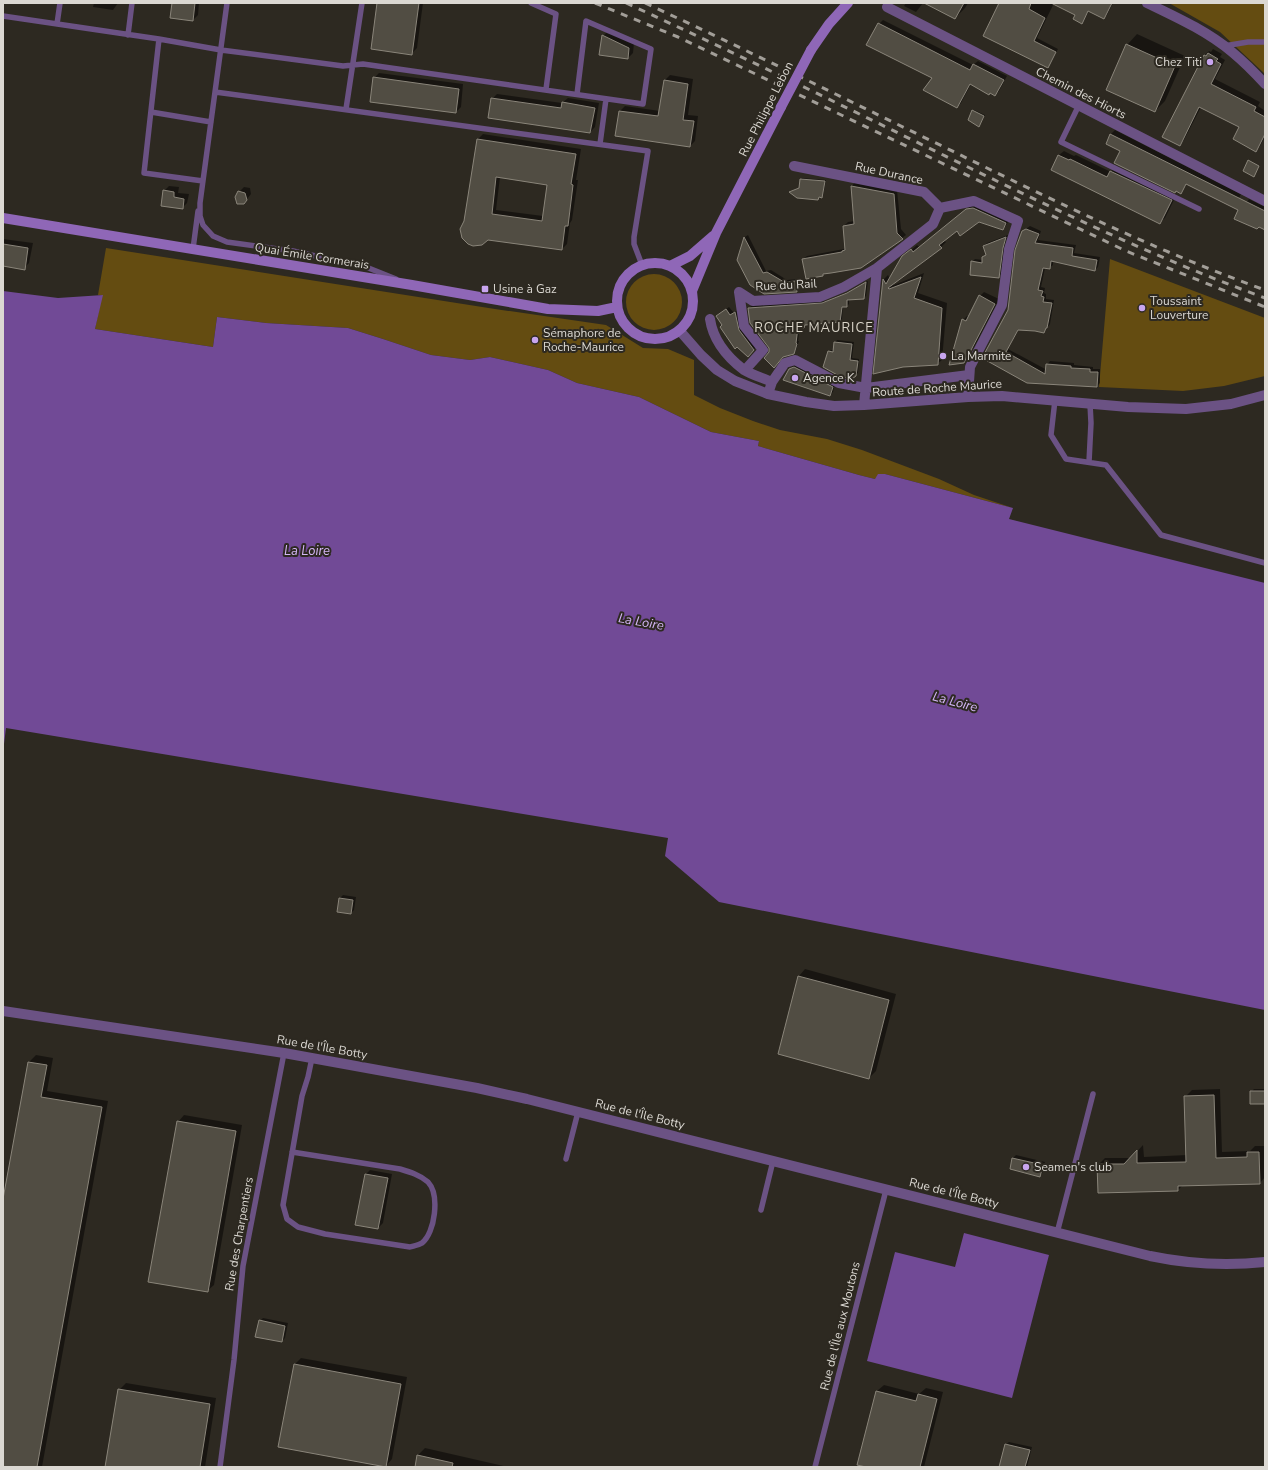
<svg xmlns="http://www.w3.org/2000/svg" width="1268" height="1470" viewBox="0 0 1268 1470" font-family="'Nunito Sans',sans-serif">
  <rect width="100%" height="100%" fill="#2d2921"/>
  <!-- green -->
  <path fill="#644c11" d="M1169,3H1265V74L1220,32Z
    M106,248L495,309L606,325L643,348L668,349L694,360V395L720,408L753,421L780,430L827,439L862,450L939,479L974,495L1013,508L885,474L875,479L859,475L758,446L759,441L711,432L639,397L577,383L548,370L490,357L470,360L431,355L383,339L348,328L266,323L217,317L213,347L95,329L102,295H98Z
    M1110,259L1265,318V376L1224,386L1183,391L1099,387Z
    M626 302a28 28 0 1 1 56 0a28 28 0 1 1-56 0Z"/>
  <!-- water -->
  <path fill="#714a96" d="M3,291L58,298L103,295L95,329L213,347L217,317L266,323L348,328L383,339L431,355L470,360L490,357L548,370L577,383L639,397L711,432L759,441L758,446L859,475L875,479L878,474H885L1013,508L1009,519L1265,583V1010L719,902L665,856L668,838L6,728L3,752Z
    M964,1233L1049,1255L1012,1398L867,1361L895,1252L955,1267Z"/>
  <!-- shadow -->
  <path fill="#0007" fill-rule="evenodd" d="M94,3H118L113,10L93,7Z
    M173,3H199L198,15L193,20Z
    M378,3H423L417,48L412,53Z
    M906,3H923L916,12L904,6Z
    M926,3H968L965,8L955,18Z
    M1007,3H1113L1107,15L1104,18L1089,11L1081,23L1076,15L1054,3L1037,38L1058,49L1050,64L1047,67Z
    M883,20L973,65L978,61L1007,76L999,91L995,95L971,84L961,103L957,107L934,78L879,24Z
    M608,31L634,43L633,53L628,58L603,36Z
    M1137,34L1185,56L1165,101L1155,111L1127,45Z
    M1213,49L1222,54L1220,57L1225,60L1215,79L1260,102L1258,106L1265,111V137L1260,146L1256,151L1241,127L1201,107L1184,140L1179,145L1163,136L1205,55L1209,51L1211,52Z
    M379,73L463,84L461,107L456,112L371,101L374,78Z
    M670,75L693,79L688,115L698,116L695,141L690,146L620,111L625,106L660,111L665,80Z
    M497,94L562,103L568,98L599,103L595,127L590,132L492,99Z
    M974,110L985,115L980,124L973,111Z
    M1115,130L1241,194L1237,202L1187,184L1181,192L1121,151L1107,144L1111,134Z
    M483,134L581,149L576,180H578L572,220L570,223L567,244L562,249L488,239L465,221L478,139ZM500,177L548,184L543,216L496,210Z
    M1064,151L1074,156L1076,155L1111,172L1116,166L1176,196L1165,218L1160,222L1059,155Z
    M802,178L826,180L823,196L818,199L791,192L800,187Z
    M855,182L897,190L901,229L906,235L902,238L825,273L823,275L803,259L807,256L844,249L846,248L844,226L848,222L855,221L852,186Z
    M169,186L179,187L178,193L189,194L187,203L182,208L164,191Z
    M244,187L250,188L251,194L244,203L239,192Z
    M1249,199L1265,207V226L1242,209Z
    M972,205L1010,218L1007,224L1003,229L979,220L957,230L944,240L946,242L941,247L893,283L894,285L924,273L918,293L947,303L942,360L937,364L903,366L875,373L884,279L888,275L890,279L909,252L917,245L919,247Z
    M1030,226L1041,231L1038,240L1076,245L1074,253L1100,257L1098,267L1095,270L1053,261V265L1049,268H1045L1041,287L1045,288L1044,293L1046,294V299L1054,300L1050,324L1044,332L1035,330L1019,329L1008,349L1047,370V365L1050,361L1074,363V365L1093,367V369H1100V383L1097,386L1027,382L983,358L1009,310L1023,231Z
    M748,235L766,271L771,270L787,280L799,279L800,288L797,291L738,260L745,237Z
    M1008,235L1005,244L1001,274L998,277L972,262L975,259L983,260V257L987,254L984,246L987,243Z
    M3,239L33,243L29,263L24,268L3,265Z
    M868,281L866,296L864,298L849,299V304L847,306H843L842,319L840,321L806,325L804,327L800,326L798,341H799L796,350L794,353L770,352V348L749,309L751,306L826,301L850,291Z
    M984,292L999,299L974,347L971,350L968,358L963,362V320L967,316L969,317L980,296Z
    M729,307L734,313L738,310L757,346L748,356L717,316Z
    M837,340L854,342L852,358L859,359L858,373L855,375L829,352L831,350H834L835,343Z
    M798,364L835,384L833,392L830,395L790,369L793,366Z
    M343,895L356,897L354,910L351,913L338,911L340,898Z
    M805,969L896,994L876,1071L869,1078L799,976Z
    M36,1055L53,1058L47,1091L108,1101L42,1467H3V1205L29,1062Z
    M1220,1089L1222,1152L1250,1151L1255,1146H1265V1177L1260,1183L1184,1184L1178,1190L1099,1192L1098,1165L1105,1158H1131L1143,1145L1144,1157L1187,1155L1185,1097L1192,1090Z
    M1254,1089H1265V1103L1251,1092Z
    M184,1115L242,1125L214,1285L207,1291L178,1122Z
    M1016,1155L1045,1162L1043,1172L1040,1176L1013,1158Z
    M370,1170L392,1174L383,1223L378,1228L365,1175Z
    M263,1318L288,1323L285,1338L282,1341L260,1321Z
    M301,1358L407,1377L392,1459L386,1466L295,1364Z
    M126,1383L216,1398L205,1467H106L119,1390Z
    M884,1385L919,1394L926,1388L943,1392L924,1467H871L877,1391Z
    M1009,1442L1032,1447L1027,1467H1000L1005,1445Z
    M425,1448L508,1467H416L418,1455Z"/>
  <!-- building -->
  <path fill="#514d43" stroke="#8a857a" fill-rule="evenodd" d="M172,3H195L193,21L170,18Z
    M377,3H419L412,55L371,49Z
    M924,3H964L955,19Z
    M999,3H1031L1029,9L1045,18L1034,41L1056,52L1048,68L983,36Z
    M1051,3H1112L1104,19L1088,11L1082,24L1073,19L1075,15Z
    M878,23L970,70L973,64L1004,80L995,96L990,93L989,95L970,84L957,108L923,90L932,78L866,45Z
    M602,35L629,48L628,59L599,55Z
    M1126,44L1175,66L1155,112L1106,90Z
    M1208,53L1218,59L1216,61L1221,64L1211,84L1256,107L1254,111L1265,117V134L1256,152L1233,139L1239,127L1199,107L1180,146L1162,137L1204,55L1206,56Z
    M373,77L459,89L456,113L370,102Z
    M664,80L688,84L683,120L694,121L690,147L615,136L619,111L658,116Z
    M491,98L561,108L562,102L595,108L590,133L488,118Z
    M972,110L984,116L979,127L968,120Z
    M1110,134L1265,211V230L1259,227L1257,229L1234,219L1238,210L1186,184L1181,194L1176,191L1175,193L1114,163L1120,151L1106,144Z
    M477,139L576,154L571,184L573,185L568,226H565L562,250L488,240L482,245L473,246L468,244L462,238L460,229L464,221ZM496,177L547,185L542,221L492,214Z
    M1058,155L1069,160L1070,159L1107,177L1110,171L1172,200L1160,224L1051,170Z
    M1248,160L1259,166L1254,177L1243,171Z
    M800,179L825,181L822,198L819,197L818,200L797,198L789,192L799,188Z
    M851,186L894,194L897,233L903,239L861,268L831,273L823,274V276L806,279L802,259L842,252V251L845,250L843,226L854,224Z
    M163,190L174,192V197L184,199L183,209L161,206Z
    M238,191L245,193L247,200L244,204H237L235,197Z
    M973,208L1006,223L1003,230L979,222L960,236L957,231L939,245L942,248L888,288L889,289L921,277L914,298L942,308L938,365L903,367L873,374L883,279L886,284L902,256L911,249L913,252L966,209Z
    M1026,229L1039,234L1035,243L1073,248L1072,256L1097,260L1095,271L1051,261L1050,269L1043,268L1038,290L1043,291L1041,296L1044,297L1043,302L1052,303L1047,328H1046L1044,333L1035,331L1018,330L1006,352L1045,374L1046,364L1071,366V368L1090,369V372H1098L1097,387L1027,383L982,358L1008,310L1015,250L1022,231Z
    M744,237L763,273L767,272L784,282L796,281L797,292L764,294L750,285L737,260Z
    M1006,237L1003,248L999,278L970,275L971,261L982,263V257L986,255L983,246Z
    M3,244L28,248L25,270L3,266Z
    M866,282L864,299L847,300V307H842L840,322L805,325L804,328L798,327L796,343L797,344L794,354L783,357L774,368L764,358L769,352V348L750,323L748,308L822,303L847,293Z
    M979,295L995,304L970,352L969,351L964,363L949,365L962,319L966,321Z
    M726,309L730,315L735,312L739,330L754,350L748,357L737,347L735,349L720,327L722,325L716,316Z
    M834,342L852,344L850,360L858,361L856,376L852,379L841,377L823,367L828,351L833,352Z
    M794,367L833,387L830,396L783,380L789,369Z
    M339,898L353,900L351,914L337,912Z
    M798,976L889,1000L869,1079L778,1054Z
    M28,1062L47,1065L41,1097L102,1107L37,1467H3V1199Z
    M1250,1091H1265V1104H1250Z
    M1214,1095L1216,1158L1247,1157V1152H1259L1260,1184L1178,1186V1191L1098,1193L1097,1164H1124L1137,1150V1163L1186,1162L1184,1096Z
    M177,1121L236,1131L208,1292L148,1282Z
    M1012,1158L1043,1165L1040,1177L1010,1169Z
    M365,1174L388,1178L378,1229L355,1225Z
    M259,1320L285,1326L282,1342L255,1337Z
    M294,1364L401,1384L386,1467L278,1447Z
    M118,1389L210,1404L200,1467H105Z
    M876,1391L916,1401L918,1394L937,1399L920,1467H866L857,1465Z
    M1005,1444L1030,1450L1025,1467H999Z
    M417,1455L453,1463L452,1467H415Z"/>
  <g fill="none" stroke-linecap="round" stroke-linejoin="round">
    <!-- lane -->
    <path stroke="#6b5284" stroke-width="5.5" d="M227,3L200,203V216L203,225L213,236L227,242L293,251L366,267L396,279
      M531,3L556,14L546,89
      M3,16L159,39L221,50L343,66L363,64L643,104L651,49L586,21L577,94
      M57,24L60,3
      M128,35L132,3
      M159,39L144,173L203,181
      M1224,46L1248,42H1265
      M215,92L648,151L634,237V244L642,265
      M1078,107L1061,142L1199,209
      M346,109L362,3
      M151,112L211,122
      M600,144L606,99
      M193,249L198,211
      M1055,400L1051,435L1066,459L1106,465L1161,535L1265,563
      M1089,462L1091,423L1090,404
      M292,1152L400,1169C410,1172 420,1175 428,1182C440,1195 435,1233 422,1243C419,1245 413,1246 410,1247L325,1234L298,1227L287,1219L283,1205L302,1096L308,1077L312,1058
      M566,1159L578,1112
      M761,1210L773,1161
      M1057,1233L1093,1094
      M220,1467L234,1360L243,1266L284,1053
      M815,1467L886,1190"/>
    <!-- street -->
    <path stroke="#6b5284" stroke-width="10" d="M1147,3C1176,17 1207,31 1232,52C1244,62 1255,73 1265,84
      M887,7L1265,201
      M794,166L924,192L940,208L933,224L877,268L864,405
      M940,208L974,201L1018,221L1009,249L1002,305L970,367L968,397
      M739,292L753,301L820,297L844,287L877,268
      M739,292L744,326L763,350L745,370
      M710,319C713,340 727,357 744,370C752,375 763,378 772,382
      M680,331L701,355L717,370L735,381L768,394L806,402L834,406L864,405L968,397L1002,396L1128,407L1186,409L1231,404L1265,395
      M768,394L772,382L785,363L795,360L839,383L866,388L969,375
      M3,1011L284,1053L477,1088L527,1099L1150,1256C1188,1264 1226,1266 1265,1262"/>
    <!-- secondary -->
    <path stroke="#8f67b7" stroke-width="10" d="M811,50L829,24L848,3
      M3,218L412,285L548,309L598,311L617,307
      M617 301a38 38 0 1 1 76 0a38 38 0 1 1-76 0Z
      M670,266L690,256L713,236
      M692,291L716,233L781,107"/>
    <!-- rail -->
    <path stroke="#a29e98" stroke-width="3" stroke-dasharray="7 7" stroke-linecap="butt" d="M595,3L678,37L1126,251L1265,307
      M626,3C731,51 835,102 939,153C1046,205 1153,257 1265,298
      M645,3C745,49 843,98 942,146C1048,198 1154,250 1265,290"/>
    <!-- secondary-bridge -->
    <path stroke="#8f67b7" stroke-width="10" d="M781,107L811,50"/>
  </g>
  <!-- markers -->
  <g fill="#c8a5ef" stroke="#2d2921" stroke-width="1.5">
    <circle cx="1210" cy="62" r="4"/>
    <rect x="481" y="285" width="8" height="8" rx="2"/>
    <circle cx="1142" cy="308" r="4"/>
    <circle cx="535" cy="340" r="4"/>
    <circle cx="943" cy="356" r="4"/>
    <circle cx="795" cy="378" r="4"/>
    <circle cx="1026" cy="1167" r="4"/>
  </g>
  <g text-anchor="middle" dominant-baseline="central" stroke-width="4" stroke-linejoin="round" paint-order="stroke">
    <!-- poi labels -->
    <g font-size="12" fill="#dbd8d2" stroke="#2d2921" text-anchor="start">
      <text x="1202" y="62" text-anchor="end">Chez Titi</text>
      <text x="493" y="289">Usine à Gaz</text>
      <text x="1150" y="301">Toussaint<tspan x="1150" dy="14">Louverture</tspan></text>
      <text x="543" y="333">Sémaphore de<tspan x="543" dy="14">Roche-Maurice</tspan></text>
      <text x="951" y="356">La Marmite</text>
      <text x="803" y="378">Agence K</text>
      <text x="1034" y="1167">Seamen's club</text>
    </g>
    <!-- street labels -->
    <g font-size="12" fill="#dbd8d2" stroke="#2d2921">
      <text transform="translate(1081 93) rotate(27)">Chemin des Hiorts</text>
      <text transform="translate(766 109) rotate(-63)">Rue Philippe Lebon</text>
      <text transform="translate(889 173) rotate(12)">Rue Durance</text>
      <text transform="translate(312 256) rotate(9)">Quai Émile Cormerais</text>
      <text transform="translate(786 285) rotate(-3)">Rue du Rail</text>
      <text transform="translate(937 388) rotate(-4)">Route de Roche Maurice</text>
      <text transform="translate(322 1047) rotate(10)">Rue de l'Île Botty</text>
      <text transform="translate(640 1114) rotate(14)">Rue de l'Île Botty</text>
      <text transform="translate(954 1193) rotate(14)">Rue de l'Île Botty</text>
      <text transform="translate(239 1234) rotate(-80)">Rue des Charpentiers</text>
      <text transform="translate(840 1326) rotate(-76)">Rue de l'Île aux Moutons</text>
    </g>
    <!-- neighbourhood labels -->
    <g font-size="13" letter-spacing="1" fill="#dad5c9" stroke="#2d2921">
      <text x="814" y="328">ROCHE MAURICE</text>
    </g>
    <!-- water labels -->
    <g font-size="13" font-style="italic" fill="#d3b5f4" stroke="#2d2921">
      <text x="307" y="551">La Loire</text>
      <text transform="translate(641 622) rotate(10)">La Loire</text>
      <text transform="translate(955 702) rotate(15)">La Loire</text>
    </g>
  </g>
  <!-- border -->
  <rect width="1268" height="1470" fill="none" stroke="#dbd8d2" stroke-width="8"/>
</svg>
